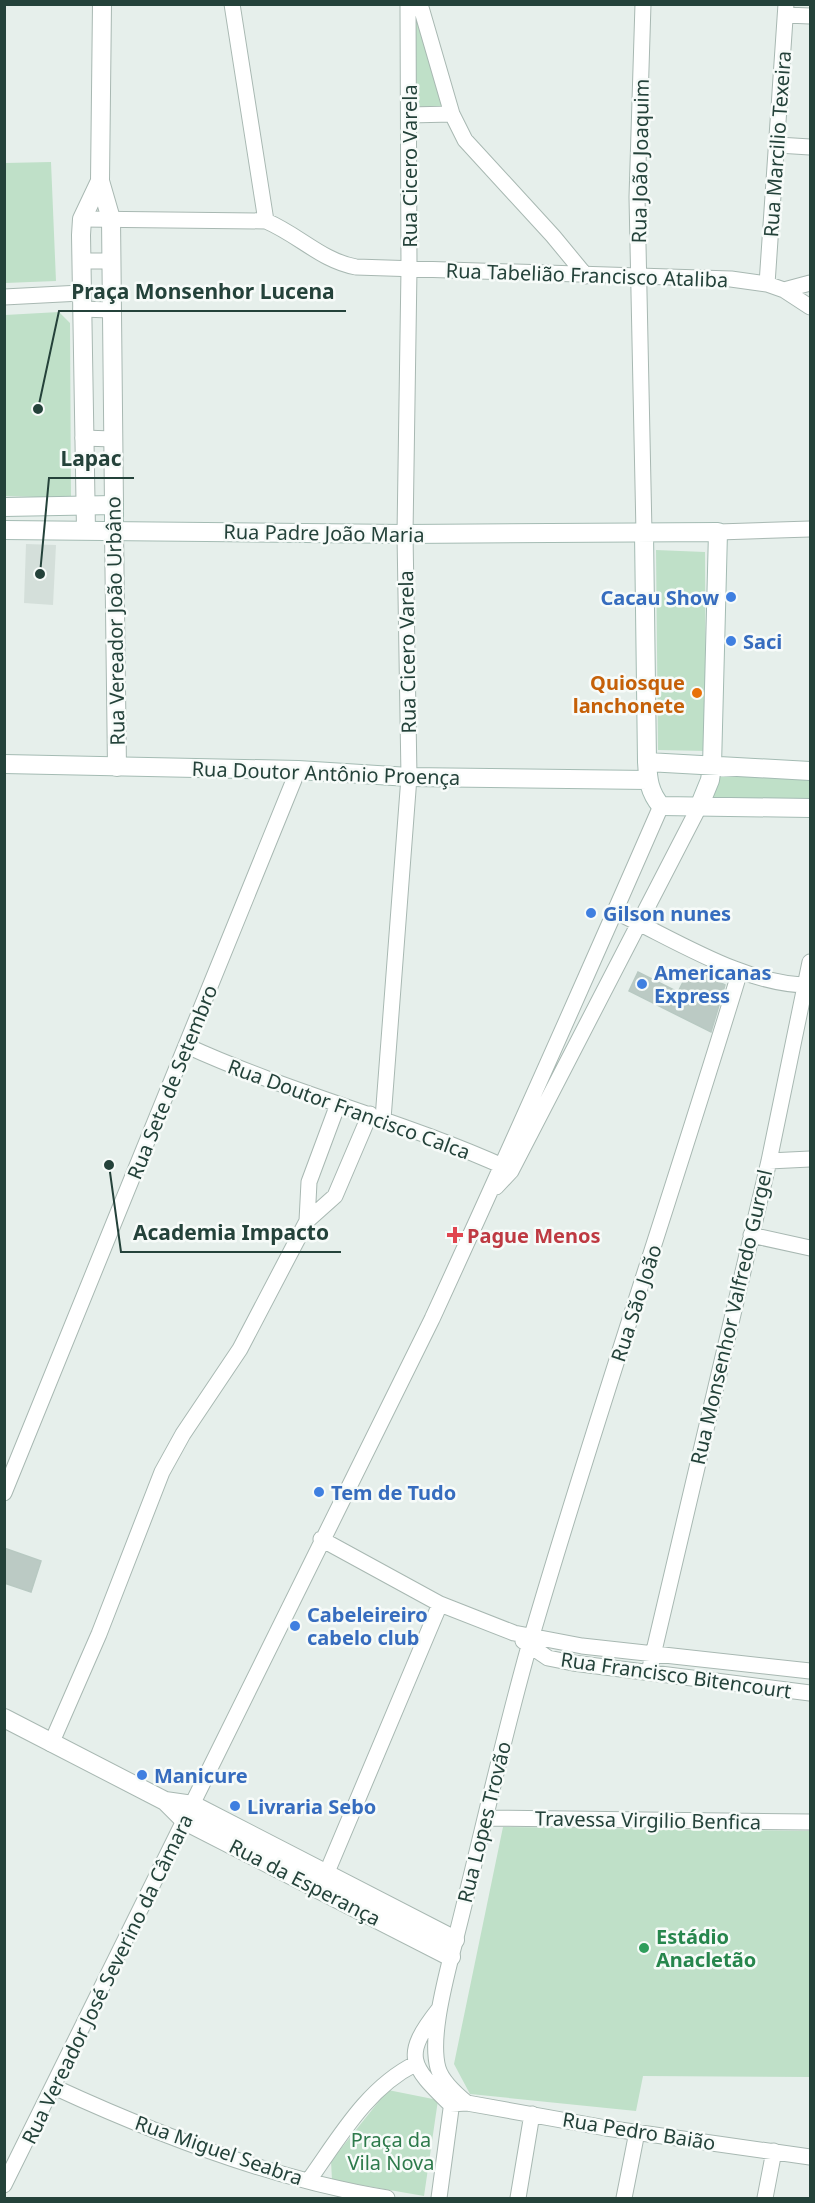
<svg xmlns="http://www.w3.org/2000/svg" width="815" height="2203" viewBox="0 0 815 2203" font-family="'Noto Sans',sans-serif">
  <rect width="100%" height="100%" fill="#e6efeb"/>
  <!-- built -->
  <path fill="#d4dfda" d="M26,544L56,545L53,605L24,603Z"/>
  <!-- green -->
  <path fill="#bfe0c8" d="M413,5L448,109L416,107Z
    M51,162L56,281L5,283V163Z
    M59,312L70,323L71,498L5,496V315Z
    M656,550L705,552L706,751L658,750Z
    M719,777H810V799L711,800Z
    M503,1827L810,1831V2077L643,2076L636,2111L470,2094L454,2064Z
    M388,2090L438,2100L424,2196L332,2180L331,2161Z"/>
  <!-- building -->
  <path fill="#bbcac4" stroke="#b8c9c2" stroke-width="1.5" d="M690,968L725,985L711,1032L629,991L638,972L678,992Z
    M4,1548L41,1561L31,1592L4,1583Z"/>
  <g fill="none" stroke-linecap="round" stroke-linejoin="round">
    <!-- minor casing -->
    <g stroke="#a8b8b2" stroke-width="17">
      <path id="minor" d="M232,4L266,221
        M420,4L452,114L465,140L553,236L586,276
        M643,4L637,197L644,533
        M786,15L810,16
        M409,115L452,114
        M778,145L810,147
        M82,219L266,221C299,235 322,261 356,267L731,279L767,284L784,290L810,307
        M82,261H112
        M767,284L786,4
        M784,290L810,283
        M4,297L81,293
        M81,309L111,310
        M83,438L113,439
        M718,532L810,529
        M616,912C674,939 746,986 810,985
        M187,1046C292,1094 404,1121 509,1169
        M383,1119L409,777L405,534L409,269L408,4
        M769,1161L810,1159
        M496,1187L511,1171L699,807
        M307,1221L309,1182L338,1104
        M751,1235L810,1248
        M4,1493L298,770
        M321,1539L440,1604L514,1633L582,1646L810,1671
        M523,1641L548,1658L573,1663L810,1693
        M649,1672L769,1161L810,962
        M51,1744L99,1634L162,1472L183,1434L240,1349L307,1221L335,1196L370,1114
        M486,1818L810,1822
        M322,1884L440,1604
        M439,2009C402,2056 410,2065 450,2104L467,2103L606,2128L810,2157
        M54,2087C158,2135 275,2180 387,2198
        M467,2103C456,2094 442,2082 438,2068C430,2039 444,1986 451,1957C479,1849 502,1739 533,1632C598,1410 673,1192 740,971
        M309,2180C339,2138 367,2088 415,2064
        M4,2185L432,1319C510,1149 586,978 661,806
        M439,2198L453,2094
        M518,2198L532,2114
        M624,2198L637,2132
        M765,2198L774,2151"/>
    </g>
    <!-- tertiary casing -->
    <g stroke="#a8b8b2" stroke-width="20">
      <path id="tertiary" d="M102,4L100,181L111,219L114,505
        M86,530L81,235L82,219L100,181
        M114,531L117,767
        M4,1718L165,1801L185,1821L451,1957
        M165,1801L193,1805L455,1940"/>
    </g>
    <!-- secondary casing -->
    <g stroke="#a4bbb3" stroke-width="20">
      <path id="secondary" d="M4,507L114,505V531
        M4,530L405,534L718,532L712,766L710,780L699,807
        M644,533L647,762C648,779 649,792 661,806L810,808
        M647,762L810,771
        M4,764L298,770L409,777L648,780"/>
    </g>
    <!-- minor -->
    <use href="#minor" stroke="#fff" stroke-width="15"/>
    <!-- tertiary -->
    <use href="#tertiary" stroke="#fff" stroke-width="18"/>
    <!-- secondary -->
    <use href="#secondary" stroke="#fff" stroke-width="18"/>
  </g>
  <!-- markers -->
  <g fill="#3f7fe0" stroke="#f7fbf9" stroke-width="2">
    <circle cx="731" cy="597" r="6"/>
    <circle cx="731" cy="641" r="6"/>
    <circle cx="591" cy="913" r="6"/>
    <circle cx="642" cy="984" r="6"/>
    <circle cx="319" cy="1492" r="6"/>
    <circle cx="295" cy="1626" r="6"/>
    <circle cx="142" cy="1775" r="6"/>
    <circle cx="235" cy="1806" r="6"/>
  </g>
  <circle fill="#e8710a" stroke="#f7fbf9" stroke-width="2" cx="697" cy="693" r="6"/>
  <path fill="#e0444e" stroke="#f7fbf9" stroke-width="2" d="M452 1226h6v6h6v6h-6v6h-6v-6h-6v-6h6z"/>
  <circle fill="#2e9e5b" stroke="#f7fbf9" stroke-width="2" cx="644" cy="1948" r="6"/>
  <g text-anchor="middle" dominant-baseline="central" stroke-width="5" stroke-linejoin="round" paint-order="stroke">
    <!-- street labels -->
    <g font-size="20" fill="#24423a" stroke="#f7fbf9">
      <text transform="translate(777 144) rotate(-86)">Rua Marcilio Texeira</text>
      <text transform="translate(640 161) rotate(-89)">Rua João Joaquim</text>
      <text transform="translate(409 166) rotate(-90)">Rua Cicero Varela</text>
      <text transform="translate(587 275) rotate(2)">Rua Tabelião Francisco Ataliba</text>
      <text transform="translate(324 533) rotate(1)">Rua Padre João Maria</text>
      <text transform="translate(115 621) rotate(-91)">Rua Vereador João Urbâno</text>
      <text transform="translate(407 652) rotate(-91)">Rua Cicero Varela</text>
      <text transform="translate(326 773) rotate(2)">Rua Doutor Antônio Proença</text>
      <text transform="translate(172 1082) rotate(-68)">Rua Sete de Setembro</text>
      <text transform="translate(349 1109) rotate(20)">Rua Doutor Francisco Calca</text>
      <text transform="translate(636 1303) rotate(-72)">Rua São João</text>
      <text transform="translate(731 1317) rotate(-77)">Rua Monsenhor Valfredo Gurgel</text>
      <text transform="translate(676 1675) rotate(8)">Rua Francisco Bitencourt</text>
      <text transform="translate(648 1820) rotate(1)">Travessa Virgilio Benfica</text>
      <text transform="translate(484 1822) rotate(-76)">Rua Lopes Trovão</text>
      <text transform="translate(305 1882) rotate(27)">Rua da Esperança</text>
      <text transform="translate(107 1979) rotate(-64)">Rua Vereador José Severino da Câmara</text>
      <text transform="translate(639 2131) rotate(9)">Rua Pedro Baião</text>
      <text transform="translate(219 2150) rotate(19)">Rua Miguel Seabra</text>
    </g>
    <!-- shop labels -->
    <g font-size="20" font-weight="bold" fill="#366cbe" stroke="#f7fbf9" text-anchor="start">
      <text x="719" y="597" text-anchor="end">Cacau Show</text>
      <text x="743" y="641">Saci</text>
      <text x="603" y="913">Gilson nunes</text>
      <text x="654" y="972">Americanas<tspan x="654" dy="23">Express</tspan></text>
      <text x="331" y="1492">Tem de Tudo</text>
      <text x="307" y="1614">Cabeleireiro<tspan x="307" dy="23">cabelo club</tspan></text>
      <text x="154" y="1775">Manicure</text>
      <text x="247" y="1806">Livraria Sebo</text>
    </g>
    <!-- food labels -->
    <g font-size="20" font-weight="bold" fill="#c56008" stroke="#f7fbf9" text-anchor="end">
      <text x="685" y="682">Quiosque<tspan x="685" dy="23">lanchonete</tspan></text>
    </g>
    <!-- health labels -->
    <g font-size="20" font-weight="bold" fill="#be3a42" stroke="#f7fbf9" text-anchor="start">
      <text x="467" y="1235">Pague Menos</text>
    </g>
    <!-- leisure labels -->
    <g font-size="20" font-weight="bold" fill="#27864d" stroke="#f7fbf9" text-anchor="start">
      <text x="656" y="1936">Estádio<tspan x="656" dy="23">Anacletão</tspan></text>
    </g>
    <!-- park labels -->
    <g font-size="20" fill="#2d7a4b" stroke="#f7fbf9">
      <text x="391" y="2139">Praça da<tspan x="391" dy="23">Vila Nova</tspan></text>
    </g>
  </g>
  <!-- callouts -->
  <path fill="none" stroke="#24423a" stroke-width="2" d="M38 409L59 311H346M40 574L49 478H134M109 1165L121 1252H341"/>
  <g fill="#24423a" stroke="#f7fbf9" stroke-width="2">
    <circle cx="38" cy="409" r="6"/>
    <circle cx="40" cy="574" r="6"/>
    <circle cx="109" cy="1165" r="6"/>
  </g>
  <g font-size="21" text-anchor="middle" font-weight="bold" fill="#24423a" stroke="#f7fbf9" stroke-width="5" stroke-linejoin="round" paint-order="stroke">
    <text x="203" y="299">Praça Monsenhor Lucena</text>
    <text x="91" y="466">Lapac</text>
    <text x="231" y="1240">Academia Impacto</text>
  </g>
  <!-- border -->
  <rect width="815" height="2203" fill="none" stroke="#24423a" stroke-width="12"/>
</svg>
